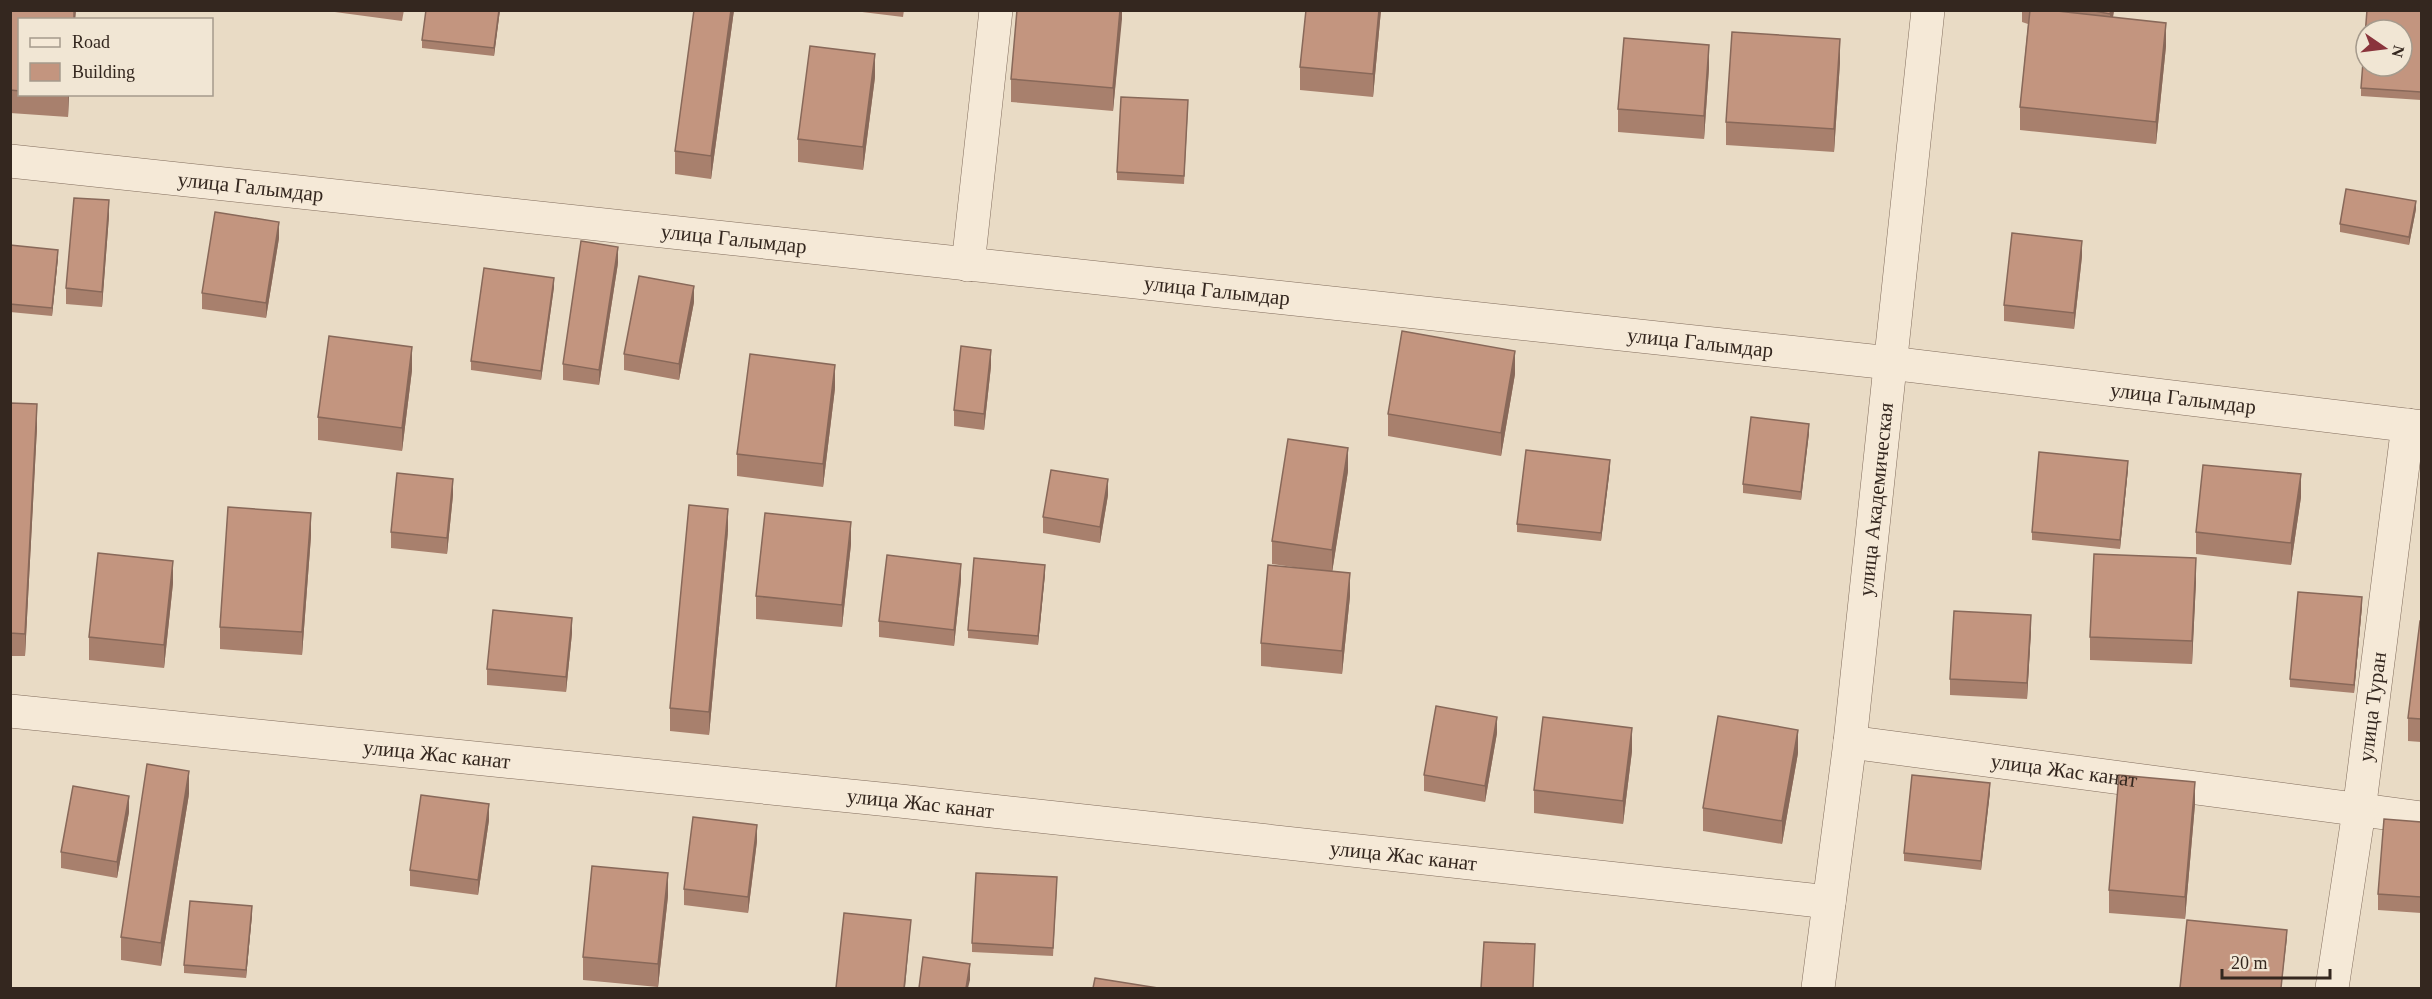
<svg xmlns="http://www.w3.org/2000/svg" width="2432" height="999" viewBox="0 0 2432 999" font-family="'Times New Roman',serif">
  <rect width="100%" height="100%" fill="#e9dbc5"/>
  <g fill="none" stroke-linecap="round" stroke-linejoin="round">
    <!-- minor casing -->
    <g stroke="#826d5d" stroke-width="34">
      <g id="minor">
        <path id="s1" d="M10,161L1890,363L2422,427"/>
        <path d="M968,265L996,10"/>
        <path id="s2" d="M10,711L900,801L1829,902"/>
        <path id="s3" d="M1850,742L2422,818"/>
        <path id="s4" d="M1818,988L1850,742L1928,10"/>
        <path id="s5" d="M2332,988L2359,811L2408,425"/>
      </g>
    </g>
    <!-- minor -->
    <use href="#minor" stroke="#f5e9d7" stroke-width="33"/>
  </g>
  <!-- wall -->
  <path fill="#a8806d" d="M10,10H76L75,20H20V94H69L68,117L10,113Z
    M320,10H404L402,21Z
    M500,10L494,56L422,48V40Z
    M734,10L711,179L675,174V151Z
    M846,10H904L903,17Z
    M1122,10L1113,111L1011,102V79Z
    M1381,10L1373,97L1300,90V67Z
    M2022,10H2114L2113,17L2166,46L2156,144L2020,130V107L2028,24L2022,22Z
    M2421,10V100L2361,96V88Z
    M1840,62L1834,152L1726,145V122Z
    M1709,68L1704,139L1618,132V109Z
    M875,77L863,170L798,162V139Z
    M1188,108L1184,184L1117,180V172Z
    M2416,209L2409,245L2340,232V224Z
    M109,216L102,307L66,304V288Z
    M279,238L266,318L202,309V293Z
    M10,245L58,258L52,316L10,312Z
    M2082,256L2074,329L2004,321V305Z
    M618,263L599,385L563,380V364Z
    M554,287L541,380L471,370V361Z
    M694,302L679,380L624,370V354Z
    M991,366L984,430L954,426V410Z
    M412,370L402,451L318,440V417Z
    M1515,374L1501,456L1388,436V414Z
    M835,388L823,487L737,476V454Z
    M10,403L37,427L25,656H10Z
    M1809,433L1801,500L1743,493V484Z
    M1610,468L1601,541L1517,532V524Z
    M2128,469L2120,549L2032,540V532Z
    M1348,471L1332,572L1350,596L1342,674L1261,666V643L1300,568L1272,564V541Z
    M453,495L447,554L391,548V532Z
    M1108,495L1100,543L1043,533V517Z
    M2301,497L2291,565L2196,554V532Z
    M728,531L709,735L670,731V708Z
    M311,536L302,655L220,649V627Z
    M851,544L842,627L756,619V596Z
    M1045,574L1038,645L968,638V630Z
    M961,580L954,646L879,637V621Z
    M2196,581L2192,664L2090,660V637Z
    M173,583L164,668L89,660V637Z
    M2362,606L2354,693L2290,687V679Z
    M2421,621V742L2408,741V718Z
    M2031,631L2027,699L1950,695V679Z
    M572,633L566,692L487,685V669Z
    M1497,733L1485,802L1424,791V775Z
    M1632,751L1623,824L1534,813V790Z
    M1798,753L1782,844L1703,831V808Z
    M1990,792L1981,870L1904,861V853Z
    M189,794L161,966L121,960V937Z
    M2195,804L2185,919L2109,913V890Z
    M129,812L117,878L61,868V852Z
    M489,820L478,895L410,886V870Z
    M2421,822V913L2378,910V894Z
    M757,841L748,913L684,905V889Z
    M1057,885L1053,956L972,952V943Z
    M668,896L658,987L583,980V957Z
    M252,915L246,978L184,973V965Z"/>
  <!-- shaded-wall -->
  <path fill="#886859" d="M74,10H76L75,20H74Z
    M499,10H500L494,56V48Z
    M731,10H734L711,179V156Z
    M1120,10H1122V19L1113,111V88Z
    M1379,10H1381L1373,97V74Z
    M2111,10H2114L2110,37V14Z
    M2166,23V46L2156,144V122Z
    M1840,39V62L1834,152V129Z
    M1709,45V68L1704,139V116Z
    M875,54V77L863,170V147Z
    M68,94H69L68,117Z
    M109,200V216L102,307V292Z
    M2416,201V209L2409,245V237Z
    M279,222V238L266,318V303Z
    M2082,241V256L2074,329V313Z
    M618,247V263L599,385V370Z
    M58,250V258L52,316V308Z
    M554,278V287L541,380V371Z
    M694,286V302L679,380V364Z
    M412,347V370L402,451V428Z
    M991,350V366L984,430V414Z
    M1515,351V374L1501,456V433Z
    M835,365V388L823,487V464Z
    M37,404V427L25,656V634Z
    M1809,424V433L1801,500V492Z
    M1348,448V471L1332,573V550Z
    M1610,460V468L1601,541V533Z
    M2128,461V469L2120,549V540Z
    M2301,474V497L2291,565V543Z
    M453,479V495L447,554V538Z
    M1108,479V495L1100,543V527Z
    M728,509V531L709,735V712Z
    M311,513V536L302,655V632Z
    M851,522V544L842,627V605Z
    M2196,558V581L2192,664V641Z
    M173,561V583L164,668V645Z
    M961,564V580L954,646V630Z
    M1045,565V574L1038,645V636Z
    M1350,573V596L1342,674V651Z
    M2362,597V606L2354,693V685Z
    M2031,615V631L2027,699V683Z
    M572,618V633L566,692V677Z
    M1497,717V733L1485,802V786Z
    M1632,728V751L1623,824V801Z
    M1798,730V753L1782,844V821Z
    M189,771V794L161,966V943Z
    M2195,782V804L2185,919V897Z
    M1990,783V792L1981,870V861Z
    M129,796V812L117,878V862Z
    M489,804V820L478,895V880Z
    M757,825V841L748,913V897Z
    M12,865V888L10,898V875Z
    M668,873V896L658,987V964Z
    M252,906V915L246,978V970Z
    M911,920L905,988H904Z
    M2287,930V938L2281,988Z
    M970,964V980L968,988H966Z"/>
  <!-- building -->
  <path fill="#c3957f" stroke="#886859" stroke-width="1.5" fill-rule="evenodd" d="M10,10H74V20H20V91L10,90Z
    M426,10H499L494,48L422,40Z
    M694,10H731L711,156L675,151Z
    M1017,10H1120L1113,88L1011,79Z
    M1306,10H1379L1373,74L1300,67Z
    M2030,10H2048L2166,23L2156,122L2020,107Z
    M2089,10H2111L2110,14Z
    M2367,10H2421V92L2361,88ZM2366,30H2402V66H2366Z
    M1732,32L1840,39L1834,129L1726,122Z
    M1624,38L1709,45L1704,116L1618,109Z
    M810,46L875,54L863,147L798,139Z
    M1121,97L1188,100L1184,176L1117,172Z
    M2346,189L2416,201L2409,237L2340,224Z
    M74,198L109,200L102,292L66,288Z
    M215,212L279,222L266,303L202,293Z
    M2012,233L2082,241L2074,313L2004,305Z
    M581,241L618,247L599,370L563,364Z
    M10,245L58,250L52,308L10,304Z
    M484,268L554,278L541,371L471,361Z
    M639,276L694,286L679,364L624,354Z
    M1402,331L1515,351L1501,433L1388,414Z
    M329,336L412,347L402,428L318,417Z
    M961,346L991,350L984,414L954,410Z
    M750,354L835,365L823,464L737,454Z
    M10,403L37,404L25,634L10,633Z
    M1751,417L1809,424L1801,492L1743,484Z
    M1288,439L1348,448L1332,550L1272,541Z
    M1526,450L1610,460L1601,533L1517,524Z
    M2039,452L2128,461L2120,540L2032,532Z
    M2203,465L2301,474L2291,543L2196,532Z
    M1051,470L1108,479L1100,527L1043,517Z
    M397,473L453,479L447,538L391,532Z
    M689,505L728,509L709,712L670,708Z
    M228,507L311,513L302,632L220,627Z
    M765,513L851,522L842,605L756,596Z
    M98,553L173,561L164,645L89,637Z
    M2094,554L2196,558L2192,641L2090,637Z
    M887,555L961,564L954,630L879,621Z
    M974,558L1045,565L1038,636L968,630Z
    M1268,565L1350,573L1342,651L1261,643Z
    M2298,592L2362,597L2354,685L2290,679Z
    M493,610L572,618L566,677L487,669Z
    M1954,611L2031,615L2027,683L1950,679Z
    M2420,621H2421V719L2408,718Z
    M1436,706L1497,717L1485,786L1424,775Z
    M1718,716L1798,730L1782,821L1703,808Z
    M1543,717L1632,728L1623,801L1534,790Z
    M147,764L189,771L161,943L121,937Z
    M1912,775L1990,783L1981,861L1904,853Z
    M2119,775L2195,782L2185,897L2109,890Z
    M73,786L129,796L117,862L61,852Z
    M421,795L489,804L478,880L410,870Z
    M693,817L757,825L748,897L684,889Z
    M2384,819L2421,822V897L2378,894Z
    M592,866L668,873L658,964L583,957Z
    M976,873L1057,877L1053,948L972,943Z
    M190,901L252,906L246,970L184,965Z
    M844,913L911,920L904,988H836Z
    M2187,920L2287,930L2281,988H2180Z
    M1484,942L1535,944L1533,988H1481Z
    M923,957L970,964L966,988H919Z
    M1095,978L1158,988H1093Z"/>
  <g text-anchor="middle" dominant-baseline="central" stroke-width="6" stroke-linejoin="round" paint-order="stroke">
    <!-- street labels -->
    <g font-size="21" fill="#34271f" stroke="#f1e6d4">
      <text stroke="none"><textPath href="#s1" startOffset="242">улица Галымдар</textPath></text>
      <text stroke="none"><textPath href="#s1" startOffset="728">улица Галымдар</textPath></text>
      <text stroke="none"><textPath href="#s1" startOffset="1214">улица Галымдар</textPath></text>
      <text stroke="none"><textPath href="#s1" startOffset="1700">улица Галымдар</textPath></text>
      <text stroke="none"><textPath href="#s1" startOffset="2186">улица Галымдар</textPath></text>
      <text stroke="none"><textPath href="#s4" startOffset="492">улица Академическая</textPath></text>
      <text stroke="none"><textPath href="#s5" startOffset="284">улица Туран</textPath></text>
      <text stroke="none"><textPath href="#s2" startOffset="429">улица Жас канат</textPath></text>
      <text stroke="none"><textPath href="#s3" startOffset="216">улица Жас канат</textPath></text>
      <text stroke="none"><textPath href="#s2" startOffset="915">улица Жас канат</textPath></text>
      <text stroke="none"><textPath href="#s2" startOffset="1401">улица Жас канат</textPath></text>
    </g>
  </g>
  <!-- border -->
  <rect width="2432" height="999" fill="none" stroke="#34271f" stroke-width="24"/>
  <!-- legend -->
  <rect x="18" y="18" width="195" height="78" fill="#f1e6d4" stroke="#a59a8c" stroke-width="1.5"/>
  <rect x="30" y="38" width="30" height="9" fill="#f5e9d7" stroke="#a59a8c" stroke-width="1.5"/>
  <text x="72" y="48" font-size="18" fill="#34271f">Road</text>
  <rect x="30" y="63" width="30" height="18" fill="#c3957f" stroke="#a59a8c" stroke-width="1.5"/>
  <text x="72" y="78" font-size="18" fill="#34271f">Building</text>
  <!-- north arrow -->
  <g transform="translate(2384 48) rotate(104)"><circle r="28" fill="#f1e6d4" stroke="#a59a8c" stroke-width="1.5"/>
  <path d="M0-4.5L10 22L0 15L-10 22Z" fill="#8a343c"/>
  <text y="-9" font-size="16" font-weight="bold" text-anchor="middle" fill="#34271f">N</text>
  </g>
  <!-- scale -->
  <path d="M2222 969v9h108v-9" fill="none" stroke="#34271f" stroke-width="3"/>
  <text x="2231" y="969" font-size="18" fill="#34271f" stroke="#f1e6d4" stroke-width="4.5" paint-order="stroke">20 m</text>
</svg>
